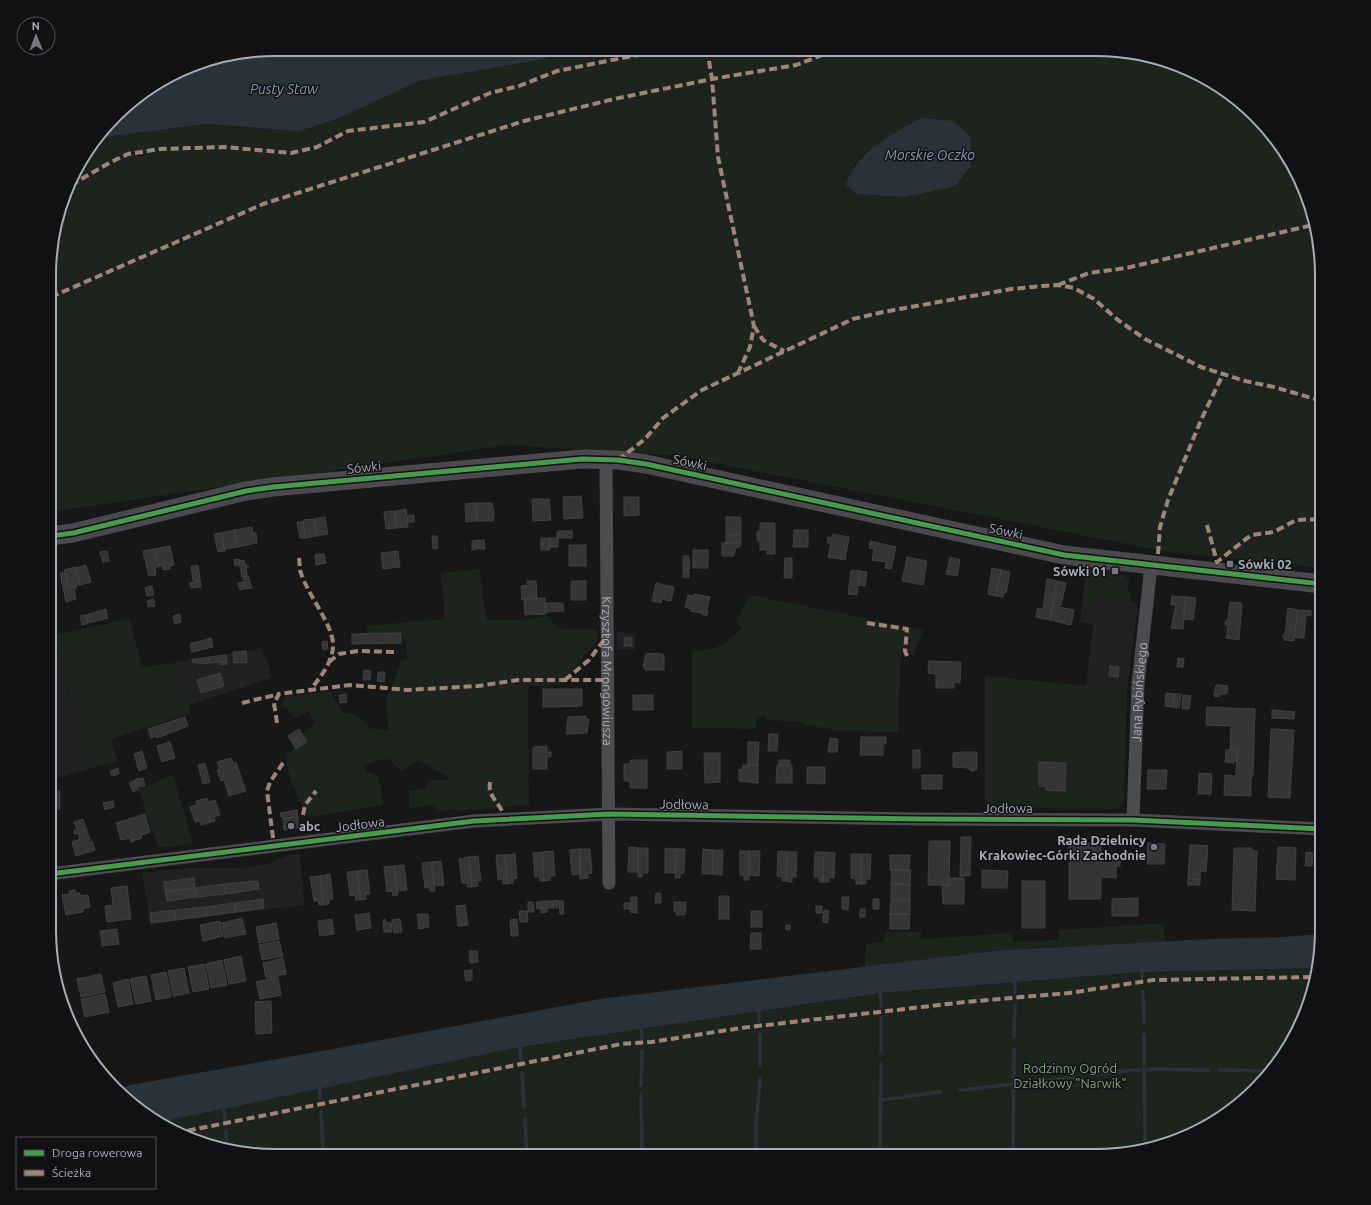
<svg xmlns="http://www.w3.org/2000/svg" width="1371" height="1205" viewBox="0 0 1371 1205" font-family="Ubuntu,sans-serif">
  <rect width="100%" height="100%" fill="#171717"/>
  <!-- built -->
  <path fill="#212123" d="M1096,597L1138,603L1127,690L1086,686Z
    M50,626L89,769L50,780Z
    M617,631L635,634V650L617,649Z
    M262,648L272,678L189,705L175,663Z
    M299,854L305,905L151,924L142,873L184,868H239L267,864L289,855Z"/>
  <!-- green -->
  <path fill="#1d241e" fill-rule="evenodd" d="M573,49L1111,50L1196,72L1266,126L1305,188L1321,260L1322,568L1163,551L679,456L508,445L50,512L51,245L79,162L99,138L205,124L261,129L339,118L419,81L543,59ZM888,139L850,171L866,151Z
    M1087,567L1114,570V574L1125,576V577L1129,578L1128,592L1132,593L1131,602L1096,597L1093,624L1080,622Z
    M479,569L487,620H520L547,616L559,629L598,630L597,642L560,684L528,686L529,805L456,811V809L439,811L432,805L410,808L409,791L427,789V781L451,779L420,761H416L402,772L389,759L374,761L364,766L366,771L379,777L383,805L309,817C298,798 286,775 286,753L290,752L307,742L302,734L315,723L309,712L293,718L289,710L281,706L286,697L330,691L342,712L357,715L372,729L389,730L385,701L393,684L402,659L407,658V644L401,633L367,634V626L445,619L441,573Z
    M750,595L923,630L914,656L901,653L898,732L840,731L803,724L802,722L767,720L763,715L757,719L756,729L692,728V651C718,650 724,646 742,627L736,622Z
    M130,619L142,667L175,663L191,713L111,739L118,762L89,769L53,635Z
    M985,676L1127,690L1124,802L1117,809L985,807Z
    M173,774L193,844L168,847H158L139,790Z
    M1164,923L1165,942L993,951L865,967L866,944L884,942L885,931L921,932V939L1013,933V942L1059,940V930Z
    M1315,968L1305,1017L1276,1068L1245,1100L1183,1139L1111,1156H274C233,1151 195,1148 161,1122L520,1047L880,993L1142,972Z"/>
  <!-- water -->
  <path fill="#2a3239" d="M275,49H573L543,59L419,81L339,118L299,131L205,124L99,138L126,105L202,61Z
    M921,118L954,121L971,137V166L955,186L906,197L857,194L846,185C858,148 890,137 921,118Z
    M1321,934L1315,968L1142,972L880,993L520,1047L161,1122L118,1089L130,1085L322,1051L600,999L993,951L1209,939L1283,937Z"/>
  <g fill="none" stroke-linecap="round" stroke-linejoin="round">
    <!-- stream -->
    <path stroke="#2a3239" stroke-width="3.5" d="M1142,972V977
      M1015,981V992
      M1143,992L1144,1022
      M880,993L881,1006
      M759,1011V1022
      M641,1028L642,1039
      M760,1035V1065
      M1144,1035L1145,1148
      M1014,1036L1015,1005
      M520,1047L521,1060
      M881,1051V1018
      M1220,1070L1273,1071
      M522,1073L524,1107
      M1091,1075L1146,1069L1209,1070
      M641,1085L642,1051
      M320,1089V1099
      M960,1090L1075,1077
      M641,1094L642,1156
      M881,1100L940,1092
      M224,1109L225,1120
      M321,1111L323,1147
      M525,1119L527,1156
      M226,1132L227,1150
      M756,1156V1125L760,1079
      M880,1156L881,1063
      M1013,1156L1014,1049"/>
  </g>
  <!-- building -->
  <path fill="#353536" stroke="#3f4043" d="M581,496L583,518L564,519L563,497Z
    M624,497H639V515L624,516Z
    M532,499H549L551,520L533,521Z
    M476,503L477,521L466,522L465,504Z
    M476,503H492L494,512L493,521H477Z
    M406,509L408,527L396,528L395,511Z
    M395,511L396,528L386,529L384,512Z
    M414,515V522H408L407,516Z
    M325,517L328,534L316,536L314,519Z
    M726,517H741V535H726Z
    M314,519L316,536L305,538L303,520Z
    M297,522H303L305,538H300Z
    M760,523H775V554H767V550H760V541H757V532L760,531Z
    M252,527L253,533H256L257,543L237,547L234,530Z
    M234,530L237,547L224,549L221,533Z
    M794,530H808V547H793Z
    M572,531V538H557V531Z
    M221,533L225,551L218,552L214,534Z
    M833,534L849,537L845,560L828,557L831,543H827L828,537L832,538Z
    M726,535H741V543H726Z
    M432,536H437L438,548L433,549Z
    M541,538H550V550H541Z
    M550,538H558V547H550Z
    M477,540L478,549L472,550V541Z
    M478,540H484L485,549H479Z
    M870,541L896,547L891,569L885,568L886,562L872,560L874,549L869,548Z
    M722,543H741V545L739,548H736L734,556H722Z
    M569,545H586V566H569Z
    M170,546L174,565L170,566V569L163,570L162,566H159L154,549Z
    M154,549L159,567H155L156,575L149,576L143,551Z
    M693,550H708V568H693Z
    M107,551L109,561L103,562L100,552Z
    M398,551L400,567L383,569L381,553Z
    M319,554H324L326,563L316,565L315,555Z
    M683,556H689L690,569H683Z
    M907,557L927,561L923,585L902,581Z
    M950,557L960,560L957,576L946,574Z
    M785,558H792V578H784Z
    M239,559L240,565L235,566L234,560Z
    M244,560L245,564L249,567H246L247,576L242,577L239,561Z
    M86,565L91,582L80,585L75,568Z
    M198,565L200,580L193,581L191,566Z
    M75,567L80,585L69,587L64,570Z
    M992,568L1001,570L996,596L988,594Z
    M683,569H689V578L683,577Z
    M851,570L860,571L857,595L848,594Z
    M1001,570L1010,572L1006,593H1004L1003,597L996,596Z
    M860,571L867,572L865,586L858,585Z
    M65,572L69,587L76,585L77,588L74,589L76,599L66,602L60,573Z
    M248,576L252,588L245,589L243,577Z
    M1047,579L1057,581L1050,620L1036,617L1038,608L1043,609Z
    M200,581L201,587L191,588L190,583Z
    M527,581H536L537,598L522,600L521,586L528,585Z
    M571,581H586V600H571Z
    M1057,581L1066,583L1061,605L1060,604L1059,607L1074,610L1071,625L1050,620Z
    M243,582L244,589L240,590L238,583Z
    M656,583L674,587L671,601L662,599L661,603L652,601Z
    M152,586L154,595L147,596L145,588Z
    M694,594L710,597L707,609L708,614L705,616L701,613L691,611V609L685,607L688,595L694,596Z
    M1172,596L1186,597L1183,629L1171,628L1176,605H1171Z
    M1186,597L1196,598L1193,620L1183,619Z
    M545,598L546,614L525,615L524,599Z
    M154,599L155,606L148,607L147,601Z
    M1230,602L1242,603L1239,640L1226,638L1228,626L1225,625L1226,620H1228Z
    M546,603H563L564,611L546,612Z
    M1288,608L1298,610L1294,641L1284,640L1285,638H1283V635H1285Z
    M106,609L108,618L88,623L86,615Z
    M1298,610L1311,611V616L1306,615L1304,638L1294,637Z
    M180,614L181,622L175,624L173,616Z
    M86,615L88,623L82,625L80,616Z
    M401,633V643L352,644V634Z
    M211,638L213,647L192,652L190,644Z
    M624,638H632V646H624Z
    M327,641L328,649L323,650L322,642Z
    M246,651L247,662L234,663L233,652Z
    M658,653L664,655V670H645L643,666L646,654Z
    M226,655L227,661L209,663V657Z
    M209,657V663L198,664L197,659Z
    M1178,658L1184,659L1183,667H1177Z
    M192,659H197V662L193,663Z
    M227,661V664L220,665V662Z
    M929,661L961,662L960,683L954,682V688H936V674L928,673Z
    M1110,666L1119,667L1118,677L1109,676Z
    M364,670L371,671L370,680H363Z
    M378,672H385L384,682L377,681Z
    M220,673L224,686L201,693L197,680Z
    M1216,685L1228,686L1227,694H1220L1219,697L1214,696Z
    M543,689H582V706L543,707Z
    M1166,693L1175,694L1173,707L1165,706Z
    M346,694L347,702L340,703L339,695Z
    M1175,694H1181L1179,708L1173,707Z
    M633,695H653V710H633Z
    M1183,695L1191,696L1189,709H1182Z
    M1207,707L1255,709L1253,776L1251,777V796L1224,795L1225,775L1236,776L1237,750H1230L1231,726L1206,725Z
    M1272,710L1295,712L1294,719L1272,718Z
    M586,716V719H589L587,733L566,734L568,717Z
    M185,717L188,726L157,738L156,736L151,738L148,729Z
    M299,729L302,734L291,741L288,736Z
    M1271,729L1294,730L1290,798L1268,797Z
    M302,734L307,742L301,746L296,738Z
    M769,734H778L777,751H768Z
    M861,737H886V744H883V755H860Z
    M296,738L301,746L296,749L291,741Z
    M830,738L838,739L837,752H828Z
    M170,742L175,758L162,762L157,746Z
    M748,742H759L758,765H748Z
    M547,746V752H551V757H547V769H533V747Z
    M913,750H920V768H913Z
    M1226,750H1237V761H1234V763L1225,762Z
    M142,751L147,768L139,771L134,754Z
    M682,751V769H667V752Z
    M960,752H977V769L974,771H971L968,768L953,767V753Z
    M704,753H720V782L705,783Z
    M231,758L233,763L236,762L246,791L229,796L224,780L221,781L217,770L220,769L217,762Z
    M631,760H647V788H630V781H624V764H630Z
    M779,760H790V765H779Z
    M1039,762L1066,763L1065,791L1046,790V786H1039Z
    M205,763L210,782L203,784L198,765Z
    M743,765H758V783L739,781V769L742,770Z
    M777,765H792V783H776Z
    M807,767H825V784L807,783Z
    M118,768L119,774L112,776L110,771Z
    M1148,770H1167L1166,789H1147Z
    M1199,773L1212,774L1211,794H1198Z
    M922,775H942V789H922Z
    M138,778L140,785L137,786L135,780Z
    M143,778L145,786L140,787L138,779Z
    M135,780L139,789L133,792L129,783Z
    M50,791H60V809H50Z
    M207,798L208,802L215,800L220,815L214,817L215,821L201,825L200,821L195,822L190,807L197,805L196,801Z
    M113,801L114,807L105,810L103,803Z
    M297,810L298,817L283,819V817H281L280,813Z
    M145,814L150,832L141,835L142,838L131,842L130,838L121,840L116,823Z
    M298,817V828L284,830L283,819Z
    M83,819L90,840L88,841L89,843L92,841L95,850L76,856L72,842L80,839L78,833L75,834L74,830L77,829L74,822Z
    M961,837H971L970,876H960Z
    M929,841H950L949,885H928Z
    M1101,843V862L1111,863V858H1120V866H1116V878L1101,877V899H1069V844Z
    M1148,843L1165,844L1164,864H1147Z
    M1190,845L1208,846L1206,872L1200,871V880L1188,879Z
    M629,847L638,848V872H628Z
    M1278,847L1296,848L1295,880L1276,879Z
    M638,848H648V873H643L642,877H638Z
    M665,848L676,849L675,873H665Z
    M1234,848H1252L1251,850L1257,851L1255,911L1232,910Z
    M580,849H590L592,873L588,874V878L580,879Z
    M580,849V874L572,875L570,850Z
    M676,849H685L684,873H680V878H675Z
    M703,849L713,850L712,874H702Z
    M713,850H723L722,875L712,874Z
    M553,851L555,876H550V880L544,881L542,852Z
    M740,851H749V880H744V875H740Z
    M749,851H760L759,876L749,875Z
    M778,851L787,852L786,881H782V877L777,876Z
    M542,852L544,881H540V877H535L533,853Z
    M787,852H797L796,877H792V882L786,881Z
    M815,852H824L823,882H819V877H814Z
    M824,852L835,853L834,878L829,877V882H823Z
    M1306,852L1313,853L1312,866H1305Z
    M515,854L517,878L513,879V883L507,884L505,855Z
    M851,854H861V884H856V879L851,878Z
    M861,854H871L870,879H866V884H861Z
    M496,855H505L507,884H503V879L498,880Z
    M890,855H910L909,870H890Z
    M478,856L481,881H477L478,886L472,887L469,857Z
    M469,857L472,887H467V883H462L459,859Z
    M441,861L444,885L434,886L431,862Z
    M431,862L435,891H430V887L425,888L422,863Z
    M404,865L407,890L397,891L394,866Z
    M394,866L398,895L393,896L392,891L387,892L384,867Z
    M367,870L370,894H365L366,899L361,900L357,871Z
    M892,870H911L910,885L891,884Z
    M982,870L1008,871L1007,888H982Z
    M357,871L361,900H356L355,895L350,896L347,872Z
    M330,874L333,899H329V904L323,905L320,876Z
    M320,876L323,905H319L318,901H314L310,877Z
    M194,878L195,888L165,891L164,882Z
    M950,878H964V904H943L942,885H949Z
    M1188,879L1200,880V885H1188Z
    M255,881L258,882L259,889L226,894L225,884Z
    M1022,881H1045V928H1022Z
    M224,884L225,894L196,897L195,888Z
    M891,884L910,885V900L891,899Z
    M127,886L131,919L107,922L105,906L113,905L111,888Z
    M195,888L196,897L167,901L165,892Z
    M75,890L76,893H80V896L88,895L90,907L83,909V912L66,915L62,895L70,894L69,891Z
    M656,893H661V903H655Z
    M719,896H729V919H719Z
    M631,897H637V913L630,912Z
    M842,897H849L848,910L842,909Z
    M1138,898V916H1112V899Z
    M263,899L264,908L236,912L235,903Z
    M873,899H879V909H873Z
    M891,899L910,900V914H890Z
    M558,900V908H553V901Z
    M541,901H546L547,908L541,909Z
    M546,901H553V908H547Z
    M559,901H563L564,914H560Z
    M528,902H533L534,912H528Z
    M536,902H541V909H537Z
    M674,902H686L685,915H676V911H674Z
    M234,903L235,912L206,916L205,907Z
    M624,903H630V909H624Z
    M465,905L468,925L458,926L456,906Z
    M816,906H822V913H816Z
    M204,907L206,916L176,920L175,910Z
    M547,908V912L541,913V909Z
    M860,909H865V917H860Z
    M174,910L175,920L151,923L150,913Z
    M824,910L829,911L828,917L823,916Z
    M519,911H527L528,922H520Z
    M751,911H762V927H751Z
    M369,913L371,928L357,930L355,915Z
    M417,914H428L429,927L419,929Z
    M890,914H910L909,929H890Z
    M823,916L828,917V923L823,922Z
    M242,918L246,934L225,938L222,923Z
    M332,919L334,934L320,936L318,921Z
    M385,919L386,923L391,922L392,932H384L383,920Z
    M400,919L402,932L394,933L392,920Z
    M517,919L518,936H511L510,920Z
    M220,921L223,936L203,941L200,925Z
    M276,923L279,939L259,943L256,927Z
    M786,925H790V930L785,929Z
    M117,929L119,944L102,946L100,931Z
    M751,933H761V949H750Z
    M279,941L283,956L262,960L259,945Z
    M469,951H477L478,962L470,963Z
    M241,956L246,981L229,984L224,960Z
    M283,958L286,974L266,978L263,963Z
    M222,960L227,985L211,988L206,964Z
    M204,964L209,989L193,992L188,967Z
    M184,968L189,993L173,996L168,971Z
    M472,970V980L466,981L464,971Z
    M166,972L171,997L156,1000L151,975Z
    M101,974L105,992L81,997L77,979Z
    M146,976L151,1001L136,1004L130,979Z
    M278,977L281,995L260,999L256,982Z
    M128,979L133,1004L118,1007L113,983Z
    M105,994L109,1012L85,1017L81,999Z
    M271,1001L272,1033L256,1034L255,1002Z"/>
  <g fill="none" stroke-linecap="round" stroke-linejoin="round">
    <!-- street -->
    <g stroke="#4b4c50" stroke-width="13">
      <path id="s1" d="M606,459L609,883"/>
      <path id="s2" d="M1133,820L1138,684L1151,566"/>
      <path d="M50,874L474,821L609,814L919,819L1133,820L1322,829"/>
    </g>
    <!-- secondary -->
    <path stroke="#4a4a4e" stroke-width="19" d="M50,536L73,533L246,491L273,487L582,459L618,460L646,464L1064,555L1322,584"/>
    <!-- quiet -->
    <path stroke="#a18479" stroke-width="4" stroke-dasharray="8 4" stroke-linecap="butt" d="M707,49L712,79L718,157L754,326L750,347L738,373
      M71,185L111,162L128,154L160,149L224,147L291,153L317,147L348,131L424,122L490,93L519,86L557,71L668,49
      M1058,285L1089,273L1126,268L1313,225
      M51,297L263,204L524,121L614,99L712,79L796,65L838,49
      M754,326L763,340L784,351
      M618,460L645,439L663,418L702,390L853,319L883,312L1011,289L1043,286L1058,285L1074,288L1094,299L1118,320L1145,339L1201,367L1245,381L1274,387L1322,401
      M1207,525L1217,562L1251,535L1274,532L1296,520L1322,519
      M1158,554L1160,527L1168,500L1201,420L1223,374
      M299,558C300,563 299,569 301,573C307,594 335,627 333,647C332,663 320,678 310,690
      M867,623L907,629L905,651L908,659
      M329,662L339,654L358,651L398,652
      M565,680L589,660L607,636
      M242,703L279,694
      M277,723L274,703L279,694L349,685L408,690L478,686L518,680H608
      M490,782C488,796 496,799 502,811
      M303,815L305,805L316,791
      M273,838L267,791L270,782L283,763
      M176,1133L621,1044L651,1042L741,1028L965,1002L1069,993L1153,980L1313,977"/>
    <!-- cycleway casing -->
    <g stroke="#111113" stroke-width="8">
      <path id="cycleway" d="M50,536L73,533L246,491L273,487L582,459L618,460L646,464L1064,555L1322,584
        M50,874L474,821L609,814L919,819L1133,820L1322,829"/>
    </g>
    <!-- cycleway -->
    <use href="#cycleway" stroke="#469c4c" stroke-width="5"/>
  </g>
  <!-- markers -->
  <g fill="#757880" stroke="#111113" stroke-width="1.5">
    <rect x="1226" y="560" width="8" height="8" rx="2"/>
    <rect x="1111" y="567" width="8" height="8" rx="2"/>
    <circle cx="291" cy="826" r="4"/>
    <circle cx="1154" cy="847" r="4"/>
  </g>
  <g text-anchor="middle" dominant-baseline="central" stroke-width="3" stroke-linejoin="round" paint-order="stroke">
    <!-- street labels -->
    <g font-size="13" fill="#a8adb8" stroke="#111113">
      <text transform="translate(690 462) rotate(12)">Sówki</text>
      <text transform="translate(364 467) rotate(-6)">Sówki</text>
      <text transform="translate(1006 531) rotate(12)">Sówki</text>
      <text stroke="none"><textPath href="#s1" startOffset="212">Krzysztofa Mrongowiusza</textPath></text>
      <text stroke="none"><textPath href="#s2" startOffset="128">Jana Rybińskiego</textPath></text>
      <text transform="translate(684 804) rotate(1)">Jodłowa</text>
      <text x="1008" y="808">Jodłowa</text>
      <text transform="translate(360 824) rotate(-7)">Jodłowa</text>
    </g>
    <!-- poi labels -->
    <g font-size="13" font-weight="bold" fill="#a8adb8" stroke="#111113" text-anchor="start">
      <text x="1238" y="564">Sówki 02</text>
      <text x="1107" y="571" text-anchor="end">Sówki 01</text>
      <text x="299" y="826">abc</text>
      <text x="1146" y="840" text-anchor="end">Rada Dzielnicy<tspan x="1146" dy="15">Krakowiec-Górki Zachodnie</tspan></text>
    </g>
    <!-- park labels -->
    <g font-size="13" fill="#7fa381" stroke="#111113">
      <text x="1070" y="1068">Rodzinny Ogród<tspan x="1070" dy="15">Działkowy "Narwik"</tspan></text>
    </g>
    <!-- water labels -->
    <g font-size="14" font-style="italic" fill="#7f9bb3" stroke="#111113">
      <text x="284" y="89">Pusty Staw</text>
      <text x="930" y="155">Morskie Oczko</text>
    </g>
  </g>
  <!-- crop -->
  <path d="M0 0H1371V1205H0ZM275 56H1096A219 219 0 0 1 1315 275V930A219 219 0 0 1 1096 1149H275A219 219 0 0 1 56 930V275A219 219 0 0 1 275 56Z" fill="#111113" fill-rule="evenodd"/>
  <path fill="none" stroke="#a8adb8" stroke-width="2" d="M275 56H1096A219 219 0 0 1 1315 275V930A219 219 0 0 1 1096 1149H275A219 219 0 0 1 56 930V275A219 219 0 0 1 275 56Z"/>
  <!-- legend -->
  <rect x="16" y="1137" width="140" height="52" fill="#111113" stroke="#4d4f55"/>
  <rect x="24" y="1150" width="20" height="6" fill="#469c4c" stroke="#4d4f55"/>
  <text x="52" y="1157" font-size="12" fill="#a8adb8">Droga rowerowa</text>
  <rect x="24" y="1170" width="20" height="6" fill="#a18479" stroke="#4d4f55"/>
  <text x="52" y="1177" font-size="12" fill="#a8adb8">Ścieżka</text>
  <!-- north arrow -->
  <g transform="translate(36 36) rotate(359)"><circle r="19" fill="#111113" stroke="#4d4f55"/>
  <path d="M0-3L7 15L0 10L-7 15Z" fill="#757880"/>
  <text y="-6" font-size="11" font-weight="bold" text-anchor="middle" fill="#a8adb8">N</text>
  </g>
</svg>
